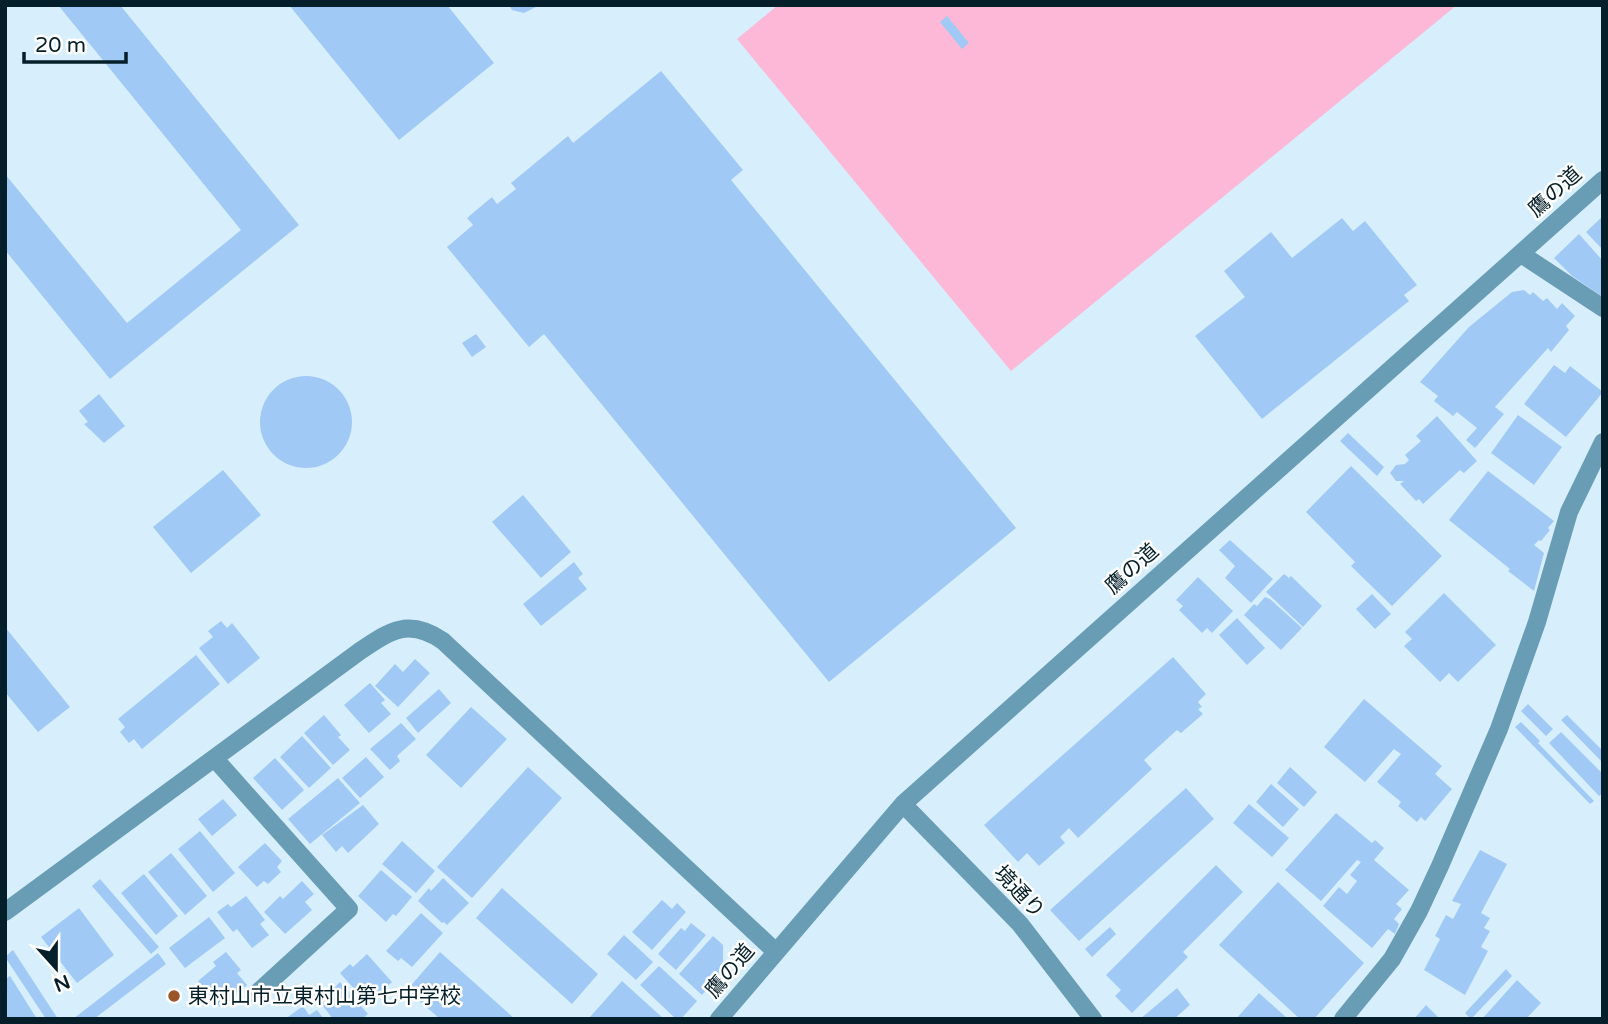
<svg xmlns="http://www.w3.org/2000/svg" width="1608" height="1024" viewBox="0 0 1608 1024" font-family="'Varela Round','Noto Sans JP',sans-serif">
  <rect width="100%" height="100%" fill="#d7effc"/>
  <!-- water -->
  <path fill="#fcb8d6" d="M778,5H1457L1011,371L737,39Z"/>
  <!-- building -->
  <path fill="#a1c9f6" d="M58,5H120L299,225L110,379L5,250V174L127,323L241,230Z
    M289,5H447L494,63L399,140Z
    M509,5H540L524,13L512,10Z
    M947,16L969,43L962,49L940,22Z
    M661,71L743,170L731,180L1016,528L829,682L544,334L529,347L447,247L473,225L467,218L492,197L497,204L516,189L511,183L568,136L573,143Z
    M1603,216V250L1586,232Z
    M1342,218L1353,231L1365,221L1417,285L1404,295L1409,301L1262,419L1195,336L1245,297L1224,271L1271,232L1292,258Z
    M1579,234L1603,261V297L1572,276L1554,258Z
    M1524,290L1530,295L1533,292L1543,301L1547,298L1557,309L1562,303L1575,316L1566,326L1569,330L1551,352L1548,348L1495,407L1504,414L1475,448L1466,440L1477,428L1457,412L1453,416L1434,401L1438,396L1420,382L1469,327L1512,292Z
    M476,334L486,347L472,357L462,343Z
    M1554,365L1565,373L1570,366L1603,392L1566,437L1524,404Z
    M260 422a46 46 0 1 1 92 0a46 46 0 1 1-92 0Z
    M99,394L125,426L104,443L84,424L88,422L79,411Z
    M1518,415L1562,447L1534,485L1491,453Z
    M1437,416L1477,461L1464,473L1460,470L1423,504L1419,499L1416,501L1400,484L1404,481H1396L1390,473L1396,465L1405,464L1409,460L1405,455L1421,441L1416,436Z
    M1348,433L1384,467L1377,476L1340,441Z
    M1351,466L1442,556L1392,606L1351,566L1355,562L1306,512Z
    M223,470L261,515L191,573L153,527Z
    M1488,471L1554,521L1548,528L1550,530L1541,541L1539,540L1534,545L1544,553L1534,591L1508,571L1510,569L1449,520Z
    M523,495L571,552L541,578L492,522Z
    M1230,540L1273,579L1251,603L1225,578L1235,566L1219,550Z
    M574,562L583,574L578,578L587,589L541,626L523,604Z
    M1284,574L1289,578L1291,576L1322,606L1303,627L1266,592Z
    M1198,577L1233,611L1212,633L1207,628L1202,633L1179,610L1183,606L1176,600Z
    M1444,593L1496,645L1458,682L1449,673L1440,682L1404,646L1412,639L1405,632Z
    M1372,594L1391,614L1375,629L1356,609Z
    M1265,597L1270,599L1302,628L1281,650L1244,615L1254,604L1257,606Z
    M1237,618L1265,648L1247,665L1219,635Z
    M221,621L227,628L232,623L260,658L228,684L199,648L213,637L208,631Z
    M5,627L70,707L38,732L5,692Z
    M196,655L220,684L142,749L134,739L129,743L120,732L125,727L118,719Z
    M1173,657L1206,694L1198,702L1202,707L1198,709L1203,714L1181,733L1177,730L1144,760L1152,769L1078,838L1069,828L1060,837L1065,843L1039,866L1027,853L1018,862L984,825Z
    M415,659L430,673L398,707L375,686L395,664L403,672Z
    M370,683L385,700L381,703L391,714L369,733L344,705Z
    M439,689L451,703L418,733L406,718Z
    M1364,699L1442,766L1435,774L1452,789L1425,821L1421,817L1417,822L1398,806L1401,802L1377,782L1401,754L1394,749L1365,782L1324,747Z
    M1528,704L1553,729L1546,736L1521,711Z
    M471,707L507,739L461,788L426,755Z
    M324,715L341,735L338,737L350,750L333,765L304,733Z
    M1567,715L1603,751V763L1561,720Z
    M1521,722L1540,741L1538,743L1594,801L1590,804L1515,727Z
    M401,723L416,739L397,756L400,761L390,770L370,749Z
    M1561,732L1603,774V793L1599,796L1549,743Z
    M302,736L331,768L309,788L280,757Z
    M366,757L384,777L360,798L342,778Z
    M275,758L304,790L282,810L253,778Z
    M528,767L562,798L472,898L437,867Z
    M1290,767L1317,792L1304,807L1277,783Z
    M338,778L360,803L310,844L288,819Z
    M1271,784L1299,809L1283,827L1256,802Z
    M1186,788L1214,819L1079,941L1050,910Z
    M223,799L237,815L212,836L198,819Z
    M1249,804L1289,838L1272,857L1233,823Z
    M363,805L379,824L348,853L342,846L336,852L322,835Z
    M1336,813L1372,843L1375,840L1384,848L1374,860L1409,890L1396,904L1402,909L1394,919L1399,924L1395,934L1388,929L1372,948L1323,906L1339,887L1347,894L1357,881L1350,875L1361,862L1357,860L1321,901L1285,870Z
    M200,831L235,873L213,892L178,849Z
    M402,841L435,871L416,893L382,864Z
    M265,843L282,861L277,867L281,872L268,884L264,881L257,887L238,867Z
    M1480,850L1507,864L1481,913L1490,918L1484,928L1490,931L1481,947L1488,951L1465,995L1424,970L1440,939L1435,936L1446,915L1453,919L1461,904L1452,901Z
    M171,853L207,896L185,915L148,872Z
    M1216,865L1243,892L1183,952L1188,957L1132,1013L1115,996L1121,990L1106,975Z
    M381,870L412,897L396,916L393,914L386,922L358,896Z
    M144,874L178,916L156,935L121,893Z
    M443,878L469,903L447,925L444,922L442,923L418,901L429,888L431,891Z
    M100,879L159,947L151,954L92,886Z
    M302,881L314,894L305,902L312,910L285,934L264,912L280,896L283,899Z
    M1278,882L1364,963L1314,1019H1300L1219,945Z
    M502,888L598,974L572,1004L476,918Z
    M246,896L265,920L260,924L269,935L252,948L237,929L233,932L217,912L228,904L231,907Z
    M662,900L672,909L677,903L686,912L652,950L632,932Z
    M79,908L114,955L77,983L41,937Z
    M421,913L443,933L412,967L401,958L398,961L386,951Z
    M209,917L225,938L185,968L169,948Z
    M691,923L706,935L676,970L658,954L681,928L685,931Z
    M1110,927L1116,934L1092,957L1085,949Z
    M624,935L653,962L636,980L607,954Z
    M713,936L723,945V971L702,995L679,974Z
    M13,950L58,1019H46L5,957Z
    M226,952L241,970L237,973L247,985L220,1007L198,981L216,966L213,962Z
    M440,952L515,1019H440L407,990Z
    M158,953L166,964L94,1019H73Z
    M367,954L392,982L368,1004L340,973L350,964L353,967Z
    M659,966L697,1001L681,1019H676L640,985Z
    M1506,969L1512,976L1471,1019L1465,1013Z
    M10,976L37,1019H5V979Z
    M1517,980L1541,1003L1526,1019H1482Z
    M622,981L664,1019H590L589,1018Z
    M340,982L368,1014L362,1019H333L323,1006L332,999L328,994Z
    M1177,988L1190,1005L1174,1019H1140Z
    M1259,993L1288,1019H1236Z
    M1426,1005L1440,1019H1414Z
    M303,1006L309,1015L317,1010L324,1019H285Z"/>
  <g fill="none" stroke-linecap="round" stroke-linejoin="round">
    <!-- minor -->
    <path stroke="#699cb5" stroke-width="18" d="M1521,254L1603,308
      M215,759L349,909L256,994
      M903,804L1020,924L1093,1019
      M5,912L360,651C391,630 409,618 443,641L776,952
      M719,1019L903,804L1603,180
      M1343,1019L1392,959L1419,911L1440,866L1499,729L1537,622L1569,512L1603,442"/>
  </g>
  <!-- markers -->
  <circle fill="#9a5529" stroke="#fff" stroke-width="2.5" cx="174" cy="996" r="7"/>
  <g text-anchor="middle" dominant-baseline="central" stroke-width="5" stroke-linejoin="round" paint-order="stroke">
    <!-- street labels -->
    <g font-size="21" fill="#051f2a" stroke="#fff">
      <text transform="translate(1555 192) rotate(-42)">鷹の道</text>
      <text transform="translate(1132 569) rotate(-42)">鷹の道</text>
      <text transform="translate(1019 892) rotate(47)">境通り</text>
      <text transform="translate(730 971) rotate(-50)">鷹の道</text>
    </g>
    <!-- poi labels -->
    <g font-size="21" fill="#051f2a" stroke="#fff" text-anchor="start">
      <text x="188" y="996">東村山市立東村山第七中学校</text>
    </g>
  </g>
  <!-- border -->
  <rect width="1608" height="1024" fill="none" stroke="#051f2a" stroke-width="14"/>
  <!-- north arrow -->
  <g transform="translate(56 968) rotate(159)" stroke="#ffffff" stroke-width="5" paint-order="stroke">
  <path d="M0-5L12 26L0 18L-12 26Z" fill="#051f2a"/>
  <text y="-10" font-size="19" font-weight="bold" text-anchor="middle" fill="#051f2a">N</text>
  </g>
  <!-- scale -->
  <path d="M24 52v10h102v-10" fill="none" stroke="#051f2a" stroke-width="3.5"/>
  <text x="35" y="52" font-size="21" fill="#051f2a" stroke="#ffffff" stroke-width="5" paint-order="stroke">20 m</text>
</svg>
